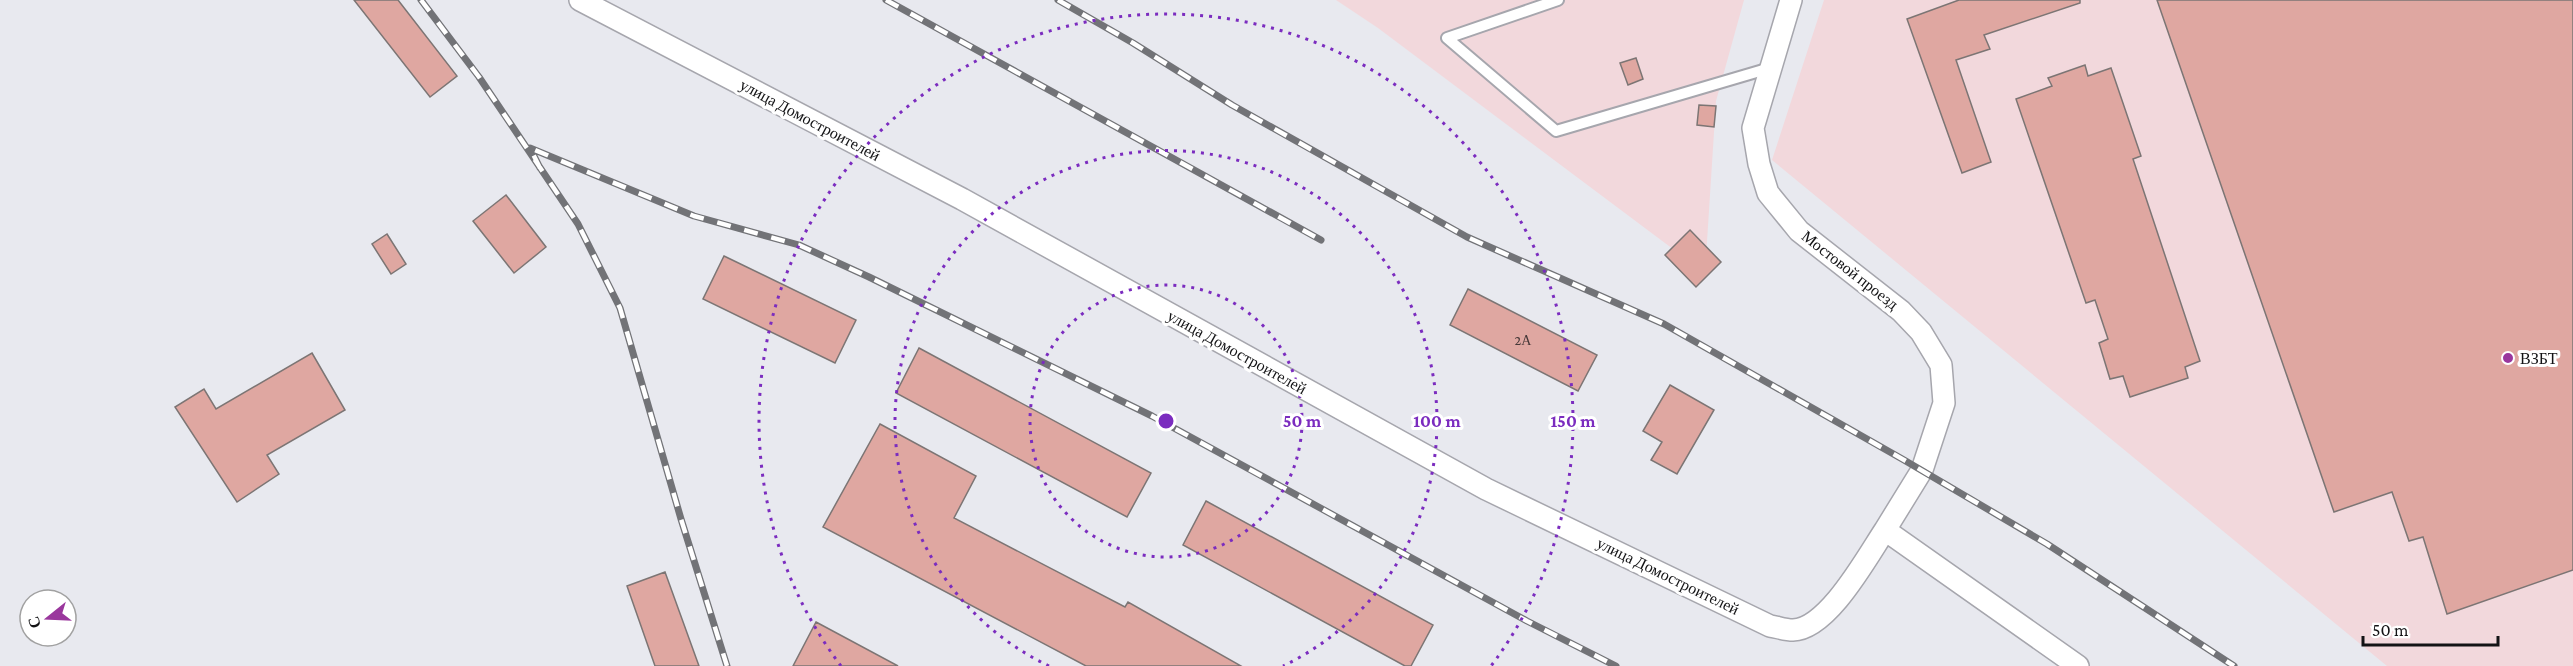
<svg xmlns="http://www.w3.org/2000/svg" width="2573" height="666" viewBox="0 0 2573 666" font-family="'Crimson Pro',serif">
  <rect width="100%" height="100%" fill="#e8e9ef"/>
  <!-- industrial -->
  <path fill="#f2d8dc" d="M1336,0H1744L1716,101L1705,273L1378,28Z
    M1824,0H2573V666H2387L1772,160Z"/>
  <!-- building -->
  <path fill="#dfa7a1" stroke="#7c7574" stroke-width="1.5" d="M354,0H398L457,76L430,97Z
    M1959,0H2080V3L1984,35L1990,49L1956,60L1991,162L1962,173L1907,19Z
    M2157,0H2573V570L2447,614L2423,537L2409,541L2392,492L2334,512Z
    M1636,58L1643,79L1628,85L1620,63Z
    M2085,65L2088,76L2111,68L2141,156L2133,159L2200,361L2185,367L2188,378L2130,397L2123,376L2110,379L2099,343L2108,339L2095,300L2086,303L2016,99L2052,86L2048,78Z
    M1699,105L1716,106L1714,127L1697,125Z
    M506,195L546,247L514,273L473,221Z
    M1690,230L1721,262L1696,287L1665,255Z
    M387,234L406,264L391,274L372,244Z
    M724,256L856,320L835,363L703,299Z
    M1468,289L1597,355L1578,391L1450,325Z
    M919,348L1151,473L1127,517L896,393Z
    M312,353L345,410L267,455L279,474L237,502L175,407L204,389L216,409Z
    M1670,385L1714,410L1677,474L1651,460L1662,442L1643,431Z
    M880,424L976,476L954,518L1125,607L1128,602L1241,666H1086L823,527Z
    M1206,501L1433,625L1411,666H1405L1183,545Z
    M665,572L699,666H655L627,586Z
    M816,622L898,666H793Z"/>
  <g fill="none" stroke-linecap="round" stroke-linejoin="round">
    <!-- lane casing -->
    <g stroke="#a6a6ad" stroke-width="14">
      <path id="lane" d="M1558,0L1447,38L1556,131L1770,68"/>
    </g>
    <!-- street casing -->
    <g stroke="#a6a6ad" stroke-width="24">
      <path id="street" d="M580,0L962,199L1486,489L1770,626C1777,627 1785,630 1793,630C1828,629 1867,557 1885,530L2078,666
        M1791,0L1753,128L1759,164L1768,193L1799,231L1901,311L1921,332L1941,365L1944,403L1922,470L1885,530"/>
    </g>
    <!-- lane -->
    <use href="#lane" stroke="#fff" stroke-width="10"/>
    <!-- street -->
    <use href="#street" stroke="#fff" stroke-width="21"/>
    <!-- rail casing -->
    <g stroke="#727377" stroke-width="7">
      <path id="rail" d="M421,0L479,77L578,224L620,308L681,519L727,666
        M886,0L1321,240
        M1058,0L1133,43L1232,105L1467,237L1664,324L1904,460L2047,544L2234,666
        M540,168L530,148L694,216L799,245L869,277L1152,416L1527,621L1616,666"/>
    </g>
    <!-- rail -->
    <use href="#rail" stroke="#fff" stroke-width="4.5" stroke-dasharray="14" stroke-linecap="butt"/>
  </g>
  <!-- distance rings -->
  <g fill="none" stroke="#7b2cbf" stroke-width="3" stroke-dasharray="3 6">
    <circle cx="1166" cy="421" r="136"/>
    <path d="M1049 666A271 271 0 1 1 1283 666"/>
    <path d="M841 666A407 407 0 1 1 1491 666"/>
  </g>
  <!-- markers -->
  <circle fill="#9a379d" stroke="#fff" stroke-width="2" cx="2508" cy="358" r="6"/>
  <g text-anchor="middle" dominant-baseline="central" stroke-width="6" stroke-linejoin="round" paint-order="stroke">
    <!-- number labels -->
    <g font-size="14" fill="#463838">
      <text x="1523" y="340">2А</text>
    </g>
    <!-- street labels -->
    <g font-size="16" fill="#131315" stroke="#fff">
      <text transform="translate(810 120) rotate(28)">улица Домостроителей</text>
      <text transform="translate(1850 270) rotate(38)">Мостовой проезд</text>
      <text transform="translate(1237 352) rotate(29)">улица Домостроителей</text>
      <text transform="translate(1668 576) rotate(26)">улица Домостроителей</text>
    </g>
    <!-- poi labels -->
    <g font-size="16" fill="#131315" stroke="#fff" text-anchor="start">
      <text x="2520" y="358">ВЗБТ</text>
    </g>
  </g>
  <circle cx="1166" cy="421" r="9" fill="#7b2cbf" stroke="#fff" stroke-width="3"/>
  <g font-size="18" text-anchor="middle" font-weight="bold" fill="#7b2cbf" stroke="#fff" stroke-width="6" stroke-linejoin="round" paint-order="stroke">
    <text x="1302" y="427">50 m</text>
    <text x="1437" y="427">100 m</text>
    <text x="1573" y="427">150 m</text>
  </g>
  <!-- north arrow -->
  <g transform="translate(48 618) rotate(252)"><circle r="28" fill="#ffffff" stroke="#a1a1a1" stroke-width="1.5"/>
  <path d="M0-4.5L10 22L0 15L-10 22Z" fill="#9a379d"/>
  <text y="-9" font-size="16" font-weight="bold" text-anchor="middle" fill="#131315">С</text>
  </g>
  <!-- scale -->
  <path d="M2363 636v9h135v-9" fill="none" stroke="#131315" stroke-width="3"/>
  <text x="2372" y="636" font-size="18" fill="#131315" stroke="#ffffff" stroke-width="4.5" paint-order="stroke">50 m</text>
</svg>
